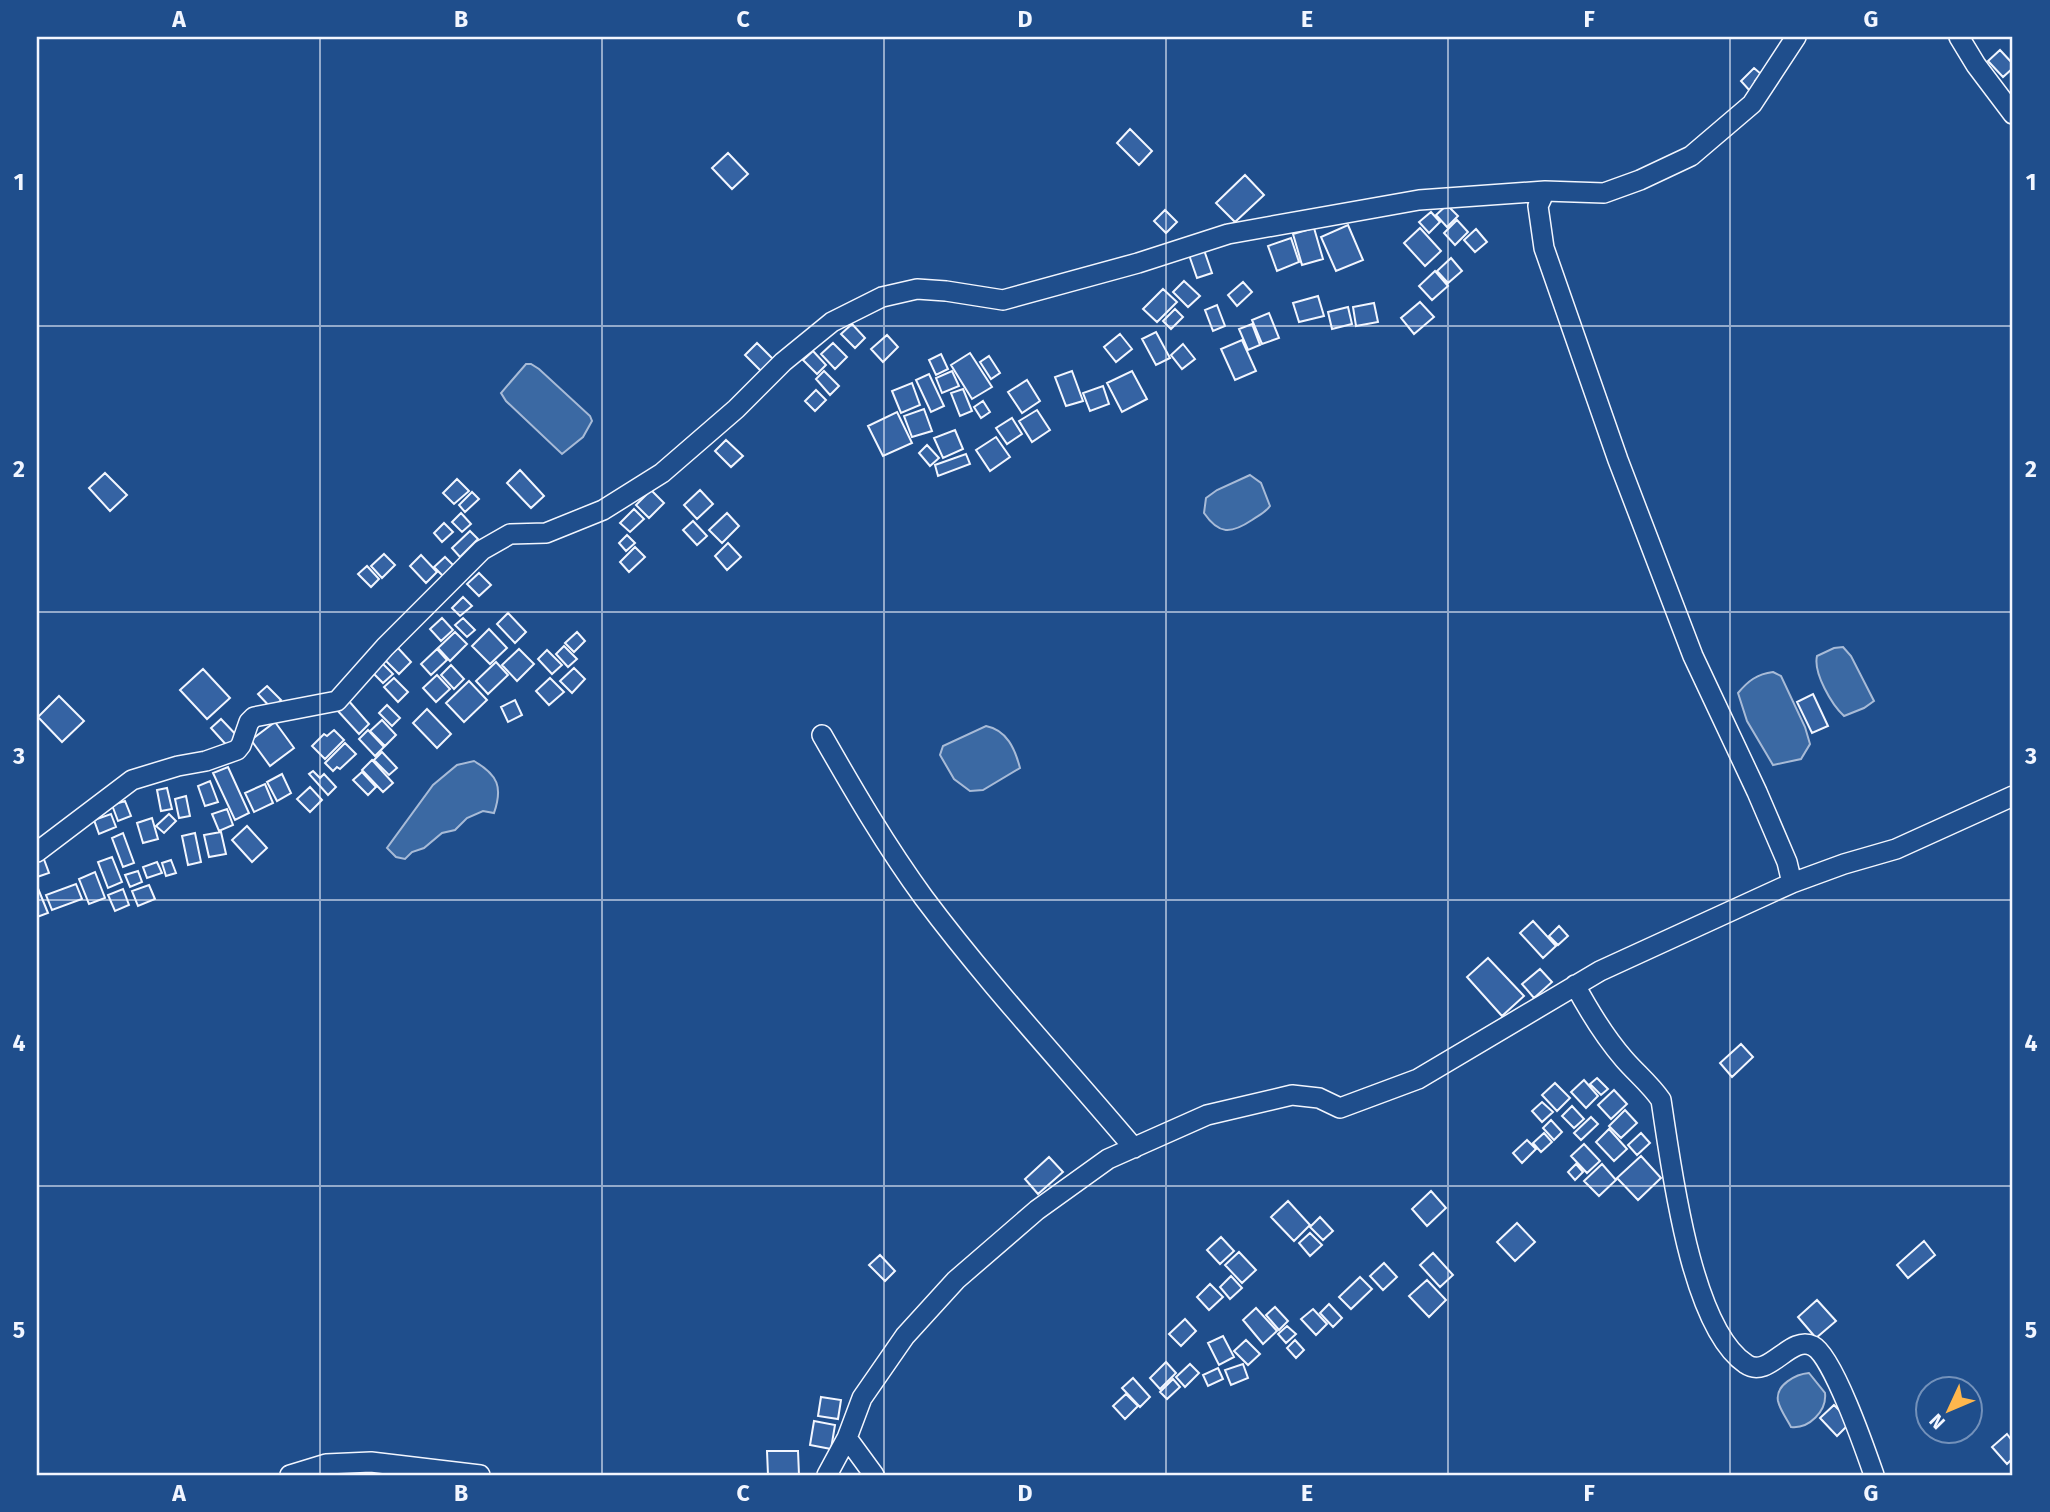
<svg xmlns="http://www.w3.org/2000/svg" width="2050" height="1512" viewBox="0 0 2050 1512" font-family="'Fira Sans',sans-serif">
  <rect width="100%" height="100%" fill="#1f4e8c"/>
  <!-- water -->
  <path fill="#3b69a3" stroke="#a8bbd7" stroke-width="2" d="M526,364H531L539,369L590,416L592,421L583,437L562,454L506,401L501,393Z
    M1250,475L1261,483L1270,506C1265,513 1259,515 1252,520C1231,534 1219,535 1204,513L1206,498L1217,490Z
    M1843,647L1851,656L1874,701L1864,708L1844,716C1832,705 1813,673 1817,656L1834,648Z
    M1773,672L1781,676L1805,727L1810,744L1801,759L1773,765L1747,721L1738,693C1748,681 1757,674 1773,672Z
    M986,726C1007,730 1015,749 1020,768L983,790L970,791L954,779L940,755L943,746Z
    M474,761C498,775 503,787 494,813L483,811L467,818L455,830L442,833L424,848L412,852L405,859L396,857L387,848L433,785L457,765Z
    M1809,1373L1825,1393C1827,1411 1809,1429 1791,1427C1787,1419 1780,1410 1778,1401C1775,1385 1796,1374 1809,1373Z"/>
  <!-- building -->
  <path fill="#3563a3" stroke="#f2f6ff" stroke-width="2" d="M2000,50L2013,64V68L2003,77L1988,61Z
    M1754,68L1761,74L1755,81L1757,83L1750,91L1741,81Z
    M1130,129L1152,151L1139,165L1117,143Z
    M728,153L748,174L732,189L712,168Z
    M1245,175L1264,195L1235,222L1216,203Z
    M1447,205L1458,216L1447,227L1436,215Z
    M1165,210L1177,222L1166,233L1154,221Z
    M1431,212L1440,222L1429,233L1419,222Z
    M1457,220L1468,232L1455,245L1444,233Z
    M1348,225L1363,260L1336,271L1321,237Z
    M1314,228L1323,259L1302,265L1293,234Z
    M1420,228L1441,251L1425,266L1404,243Z
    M1476,229L1487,242L1475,252L1464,240Z
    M1291,238L1299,262L1277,271L1268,246Z
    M1204,250L1212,273L1197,278L1189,255Z
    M1451,258L1462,271L1448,283L1437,271Z
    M1435,271L1448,286L1432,300L1419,286Z
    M1184,281L1200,296L1188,307L1173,292Z
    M1243,282L1252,292L1237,306L1228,295Z
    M1163,289L1177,302L1157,322L1143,309Z
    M1318,296L1324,316L1299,322L1293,303Z
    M1420,302L1434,317L1414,334L1401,318Z
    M1374,303L1378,322L1356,326L1353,307Z
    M1217,305L1225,326L1213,331L1205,310Z
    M1348,307L1352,324L1332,329L1328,312Z
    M1175,309L1183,317L1171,329L1163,321Z
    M1269,313L1279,338L1262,344L1252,320Z
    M852,324L865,338L855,348L841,334Z
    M1252,324L1260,345L1248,350L1239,329Z
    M1156,332L1170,358L1156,365L1142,339Z
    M1120,334L1132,349L1116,362L1104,347Z
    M887,335L898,347L883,362L871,349Z
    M1242,340L1256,371L1235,380L1221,349Z
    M757,343L774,360L762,372L745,355Z
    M833,343L847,357L835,369L821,354Z
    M1183,344L1195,359L1182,369L1171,355Z
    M813,351L826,365L817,374L803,360Z
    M970,353L992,387L972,399L951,365Z
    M941,354L948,369L936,375L929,360Z
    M989,356L1000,373L991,379L980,362Z
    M824,371L839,386L830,395L816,379Z
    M952,371L959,386L942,393L936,378Z
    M1072,371L1083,401L1066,406L1055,377Z
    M1132,371L1147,399L1122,412L1107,383Z
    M929,374L944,406L931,412L916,380Z
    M1027,380L1040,401L1022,413L1008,392Z
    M912,383L920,405L901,413L892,391Z
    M1103,386L1109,404L1090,411L1083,393Z
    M963,389L972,411L960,416L951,393Z
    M816,390L826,400L815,411L805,401Z
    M983,401L990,412L981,418L974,407Z
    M924,409L932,431L912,437L904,416Z
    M1037,410L1050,430L1032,442L1019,421Z
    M897,412L912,443L883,456L868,426Z
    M1012,418L1022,434L1007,444L996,428Z
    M955,430L963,449L943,458L934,438Z
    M996,437L1010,457L990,471L976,450Z
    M726,440L743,456L731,467L715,451Z
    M927,445L939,458L930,466L919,453Z
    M966,454L970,464L938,476L935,465Z
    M520,470L544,496L531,508L507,483Z
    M105,473L127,495L110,511L89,488Z
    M457,479L469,491L454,504L443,493Z
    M651,490L664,503L649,518L636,505Z
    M700,490L713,504L697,519L684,505Z
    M472,492L479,499L465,512L459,505Z
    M634,509L644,519L630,532L620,523Z
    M461,513L471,524L462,532L452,522Z
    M727,513L739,526L722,543L709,530Z
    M693,521L707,536L697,545L683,530Z
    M444,523L453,532L442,542L434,533Z
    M470,531L478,539L460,557L452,548Z
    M627,535L635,543L626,551L619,543Z
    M728,543L741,557L727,570L715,556Z
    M635,547L645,557L629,572L620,562Z
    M384,554L395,565L382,578L371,566Z
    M421,555L437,572L426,583L410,566Z
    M445,557L454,566L443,576L434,567Z
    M367,566L379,579L371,587L358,574Z
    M479,573L491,585L479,596L467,584Z
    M463,597L472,606L460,616L452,608Z
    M508,613L526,632L515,643L497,624Z
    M442,618L453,630L441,641L430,629Z
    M463,618L475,630L467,637L455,625Z
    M489,629L507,648L490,664L472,646Z
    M455,632L467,644L450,661L438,648Z
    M577,632L585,641L574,652L565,643Z
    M564,646L577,659L568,667L556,654Z
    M398,648L411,662L399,674L385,660Z
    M437,649L447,660L431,675L421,664Z
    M519,649L534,664L517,681L502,665Z
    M547,650L562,665L552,674L538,659Z
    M381,662L393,674L383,683L371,671Z
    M496,662L508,675L488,694L476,681Z
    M451,665L464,679L454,689L441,675Z
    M574,668L585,679L572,693L560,681Z
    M203,669L230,698L207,719L180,690Z
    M437,675L450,689L436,702L423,688Z
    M394,678L408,692L398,702L384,687Z
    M550,678L564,692L549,705L536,691Z
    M469,681L487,700L464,722L446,703Z
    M267,686L281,700L272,709L258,694Z
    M1813,694L1828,726L1812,733L1797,702Z
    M59,696L84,721L62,742L38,717Z
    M348,700L369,724L359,734L337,710Z
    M515,700L522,715L508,722L501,707Z
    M387,705L400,718L392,726L379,713Z
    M427,709L451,734L437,748L413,723Z
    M221,719L241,740L230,749L211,728Z
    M382,720L396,735L385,746L370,731Z
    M275,722L294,748L270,766L251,740Z
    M334,730L344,740L325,759L312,746L324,734L327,736Z
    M368,730L384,747L375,756L359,739Z
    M345,743L356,754L340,769L337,767L333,771L325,763Z
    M382,752L397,768L389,775L374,760Z
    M372,760L393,783L383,792L362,770Z
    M228,767L249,813L235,820L213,773Z
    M313,771L320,778L324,774L336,787L328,795L309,774Z
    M362,772L376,787L368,795L353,780Z
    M282,774L291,793L277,801L267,782Z
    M210,781L218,802L205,806L198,786Z
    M265,784L273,803L254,812L245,793Z
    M310,787L322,800L310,812L297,799Z
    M167,788L172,809L161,811L157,790Z
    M186,796L190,816L179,818L175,799Z
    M125,801L131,816L118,821L112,805Z
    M227,809L233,825L219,831L212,814Z
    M111,814L116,827L99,834L94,820Z
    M169,814L176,821L164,833L156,826Z
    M152,818L158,839L143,843L137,823Z
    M247,826L267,848L252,862L232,840Z
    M221,832L226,854L209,857L204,835Z
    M123,833L134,863L123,867L112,838Z
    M195,833L201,862L188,865L182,836Z
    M42,854L49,873L37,877V856Z
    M112,857L122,882L108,888L98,862Z
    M171,860L176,873L166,876L162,863Z
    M157,862L162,873L147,878L143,867Z
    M138,871L142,882L130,887L125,875Z
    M95,872L105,898L89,904L79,879Z
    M76,884L82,899L52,910L46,895Z
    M149,885L155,899L138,906L132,891Z
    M37,886L48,913L37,917Z
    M123,889L129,905L115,911L108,895Z
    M1533,921L1556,946L1543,958L1520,933Z
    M1559,926L1568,936L1558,945L1549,936Z
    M1488,958L1524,996L1502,1016L1467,977Z
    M1540,969L1552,982L1534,998L1522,984Z
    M1741,1044L1753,1057L1732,1077L1720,1063Z
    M1597,1078L1608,1089L1601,1095L1590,1084Z
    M1584,1080L1598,1096L1586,1108L1571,1092Z
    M1555,1083L1570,1098L1557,1111L1542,1095Z
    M1614,1090L1627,1104L1611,1119L1598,1105Z
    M1542,1102L1553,1112L1542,1122L1532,1111Z
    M1572,1106L1584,1119L1574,1128L1562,1116Z
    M1625,1110L1637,1123L1621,1138L1609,1126Z
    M1591,1117L1598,1124L1581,1140L1574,1133Z
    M1551,1120L1562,1132L1554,1140L1543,1128Z
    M1609,1129L1627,1149L1614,1161L1596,1142Z
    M1544,1133L1552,1142L1541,1152L1533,1143Z
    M1641,1133L1650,1143L1637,1155L1628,1145Z
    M1527,1140L1536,1149L1522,1163L1513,1153Z
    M1584,1144L1600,1161L1587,1173L1571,1156Z
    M1641,1156L1661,1178L1638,1200L1617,1178Z
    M1049,1157L1063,1172L1038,1194L1025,1179Z
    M1576,1164L1583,1172L1575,1180L1568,1172Z
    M1602,1164L1616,1180L1599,1196L1584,1181Z
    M1431,1191L1446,1208L1427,1226L1412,1209Z
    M1288,1201L1310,1225L1294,1241L1271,1217Z
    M1320,1217L1333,1231L1323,1240L1310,1227Z
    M1517,1223L1535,1242L1515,1261L1497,1242Z
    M1310,1233L1322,1245L1310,1256L1299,1243Z
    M1221,1237L1234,1251L1220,1264L1207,1250Z
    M1924,1241L1935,1255L1908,1278L1897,1265Z
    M1239,1252L1256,1270L1242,1283L1225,1265Z
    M1433,1253L1453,1275L1440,1287L1420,1265Z
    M880,1255L895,1271L885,1281L869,1265Z
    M1384,1263L1397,1277L1383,1290L1370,1276Z
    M1231,1276L1242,1288L1230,1299L1220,1287Z
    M1360,1277L1372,1289L1351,1309L1339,1297Z
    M1427,1280L1446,1300L1429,1317L1409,1296Z
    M1210,1284L1223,1297L1209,1310L1197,1297Z
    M1817,1300L1836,1321L1816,1338L1798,1317Z
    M1329,1304L1342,1318L1333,1327L1320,1313Z
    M1275,1307L1288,1321L1279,1330L1266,1315Z
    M1256,1308L1277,1331L1263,1344L1243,1320Z
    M1313,1309L1327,1324L1316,1335L1301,1319Z
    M1185,1319L1196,1331L1181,1346L1169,1334Z
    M1287,1326L1296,1334L1286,1343L1278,1334Z
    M1223,1336L1234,1357L1219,1365L1208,1343Z
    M1246,1340L1260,1354L1248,1365L1234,1351Z
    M1295,1340L1304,1350L1296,1358L1287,1348Z
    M1166,1362L1176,1373L1160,1389L1150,1378Z
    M1190,1364L1199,1373L1185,1387L1176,1377Z
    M1243,1364L1248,1378L1231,1385L1225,1370Z
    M1218,1368L1223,1379L1208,1386L1203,1375Z
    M1133,1378L1150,1397L1140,1407L1122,1388Z
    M1173,1379L1180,1387L1167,1399L1160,1392Z
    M1126,1394L1138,1406L1125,1419L1113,1406Z
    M821,1397L841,1400L838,1419L818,1416Z
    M1834,1405L1851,1422L1837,1436L1820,1418Z
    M814,1421L835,1425L831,1449L810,1445Z
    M2007,1434L2013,1442V1458L2007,1464L1992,1447Z
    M767,1451H798L799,1475H768Z"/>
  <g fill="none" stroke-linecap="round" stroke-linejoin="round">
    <!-- minor casing -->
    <g stroke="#f2f6ff" stroke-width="22">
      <path id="minor" d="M1959,37L1976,65L2013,114
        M822,735C854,791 886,846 924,898C989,985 1064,1065 1134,1148
        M37,852L132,780L178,766L206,761L237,750L241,745L249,722L254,717L337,701L385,647L482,550L510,534L546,533L603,510L662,473L736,409L783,362L832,322L882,297L917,289L946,291L1003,300L1138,263L1228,234L1419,200L1545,191
        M1792,883L1787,862L1757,792L1693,656L1618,460L1544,248L1538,206L1545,191L1604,193L1640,180L1691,156L1752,104L1796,37
        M1575,985C1589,1011 1604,1036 1624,1059C1636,1073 1650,1084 1661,1100C1671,1164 1690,1327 1746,1364C1769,1380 1790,1334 1813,1346C1833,1356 1866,1452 1874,1475
        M847,1438L874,1475
        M290,1475L326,1464L371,1462L480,1475
        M827,1475L847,1438L862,1398L905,1336L956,1280L1037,1210L1108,1159L1207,1115L1292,1095L1319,1098L1340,1108L1418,1079L1600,971L1792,883L1844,864L1896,849L2013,796"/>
    </g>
    <!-- minor -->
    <use href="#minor" stroke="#1f4e8c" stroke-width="19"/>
  </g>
  <!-- grid -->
  <path fill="none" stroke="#f2f6ff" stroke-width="2" stroke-opacity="0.55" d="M320,37V1475M602,37V1475M884,37V1475M1166,37V1475M1448,37V1475M1730,37V1475M37,326H2013M37,612H2013M37,900H2013M37,1186H2013"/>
  <!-- border -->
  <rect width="2050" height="1512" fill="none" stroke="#1f4e8c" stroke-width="77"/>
  <!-- north arrow -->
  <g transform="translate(1949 1410) rotate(226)"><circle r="33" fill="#1f4e8c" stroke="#7391ba" stroke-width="2"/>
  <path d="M0-5L12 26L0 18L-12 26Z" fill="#ffb74d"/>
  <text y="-10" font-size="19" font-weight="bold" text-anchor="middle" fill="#f2f6ff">N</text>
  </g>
  <rect x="38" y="38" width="1973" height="1436" fill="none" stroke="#f2f6ff" stroke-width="2.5"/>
  <g font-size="23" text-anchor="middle" font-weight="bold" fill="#f2f6ff">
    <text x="179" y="27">A</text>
    <text x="461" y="27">B</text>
    <text x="743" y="27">C</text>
    <text x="1025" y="27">D</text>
    <text x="1307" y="27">E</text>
    <text x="1589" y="27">F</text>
    <text x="1871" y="27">G</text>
    <text x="19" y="190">1</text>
    <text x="2031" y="190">1</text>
    <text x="19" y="477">2</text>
    <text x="2031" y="477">2</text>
    <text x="19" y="764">3</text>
    <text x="2031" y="764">3</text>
    <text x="19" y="1051">4</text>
    <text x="2031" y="1051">4</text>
    <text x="19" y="1338">5</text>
    <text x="2031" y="1338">5</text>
    <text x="179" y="1501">A</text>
    <text x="461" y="1501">B</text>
    <text x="743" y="1501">C</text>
    <text x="1025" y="1501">D</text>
    <text x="1307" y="1501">E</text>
    <text x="1589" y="1501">F</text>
    <text x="1871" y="1501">G</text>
  </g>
</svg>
